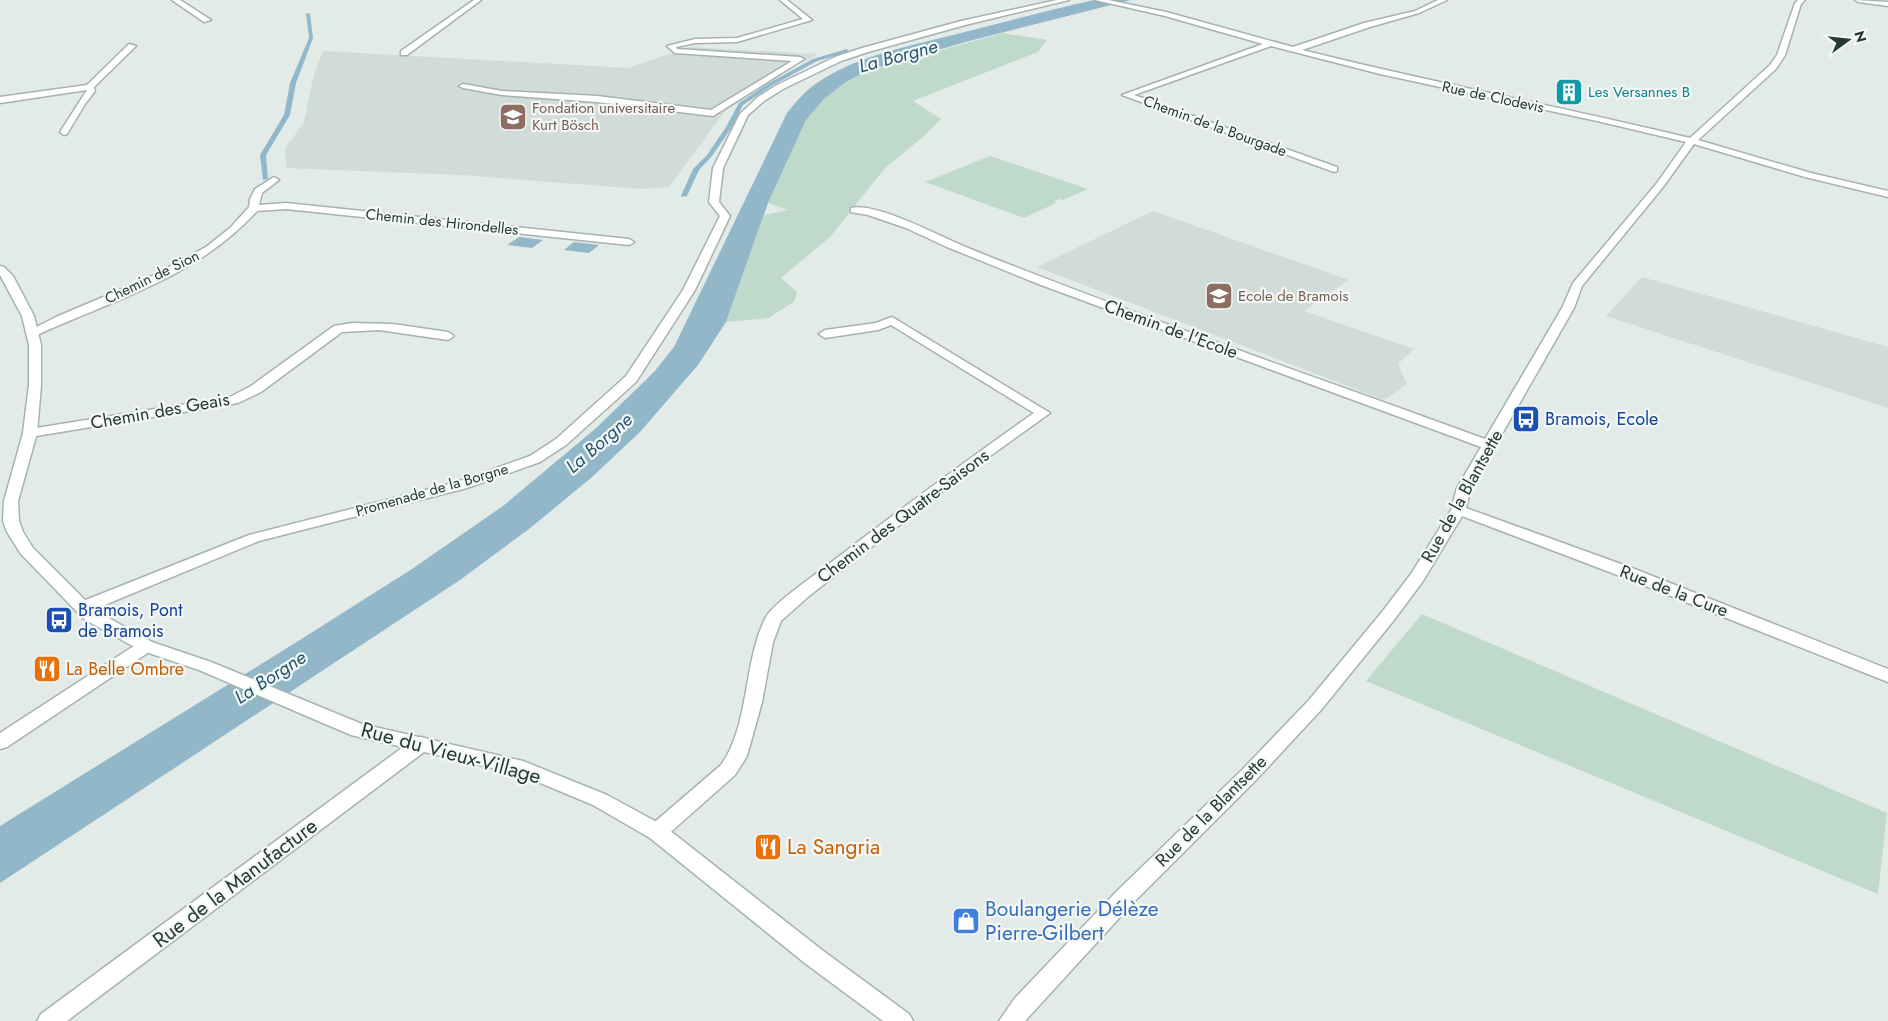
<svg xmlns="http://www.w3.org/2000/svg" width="1888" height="1021" viewBox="0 0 1888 1021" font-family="Jost,sans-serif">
  <rect width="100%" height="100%" fill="#e3ebe9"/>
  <!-- built -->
  <path fill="#d1dbd8" d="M689,47L816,54L813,58L795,65L724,112L669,187L642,189L461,175L286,168L285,149L304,122L313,78L323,51L628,68Z
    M1153,211L1349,280L1304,311L1414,349L1398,364L1407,384L1384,400L1037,267Z
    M1642,277L1888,347V408L1606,316Z"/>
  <!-- green -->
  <path fill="#bfdacb" d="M1003,33L1047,40L1038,52L913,101L941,119L924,136L885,168L830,237L781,278L797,292L794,302L768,318L726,322L764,215L788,210L768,203L806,120L824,99L846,82L868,70Z
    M990,156L1088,189L1063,200L1060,199L1054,202L1056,203L1024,218L925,182Z
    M1422,614L1887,813L1878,894L1366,681Z"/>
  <!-- water -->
  <path fill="#92b7c9" d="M1094,0H1131L969,41L868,70L846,82L824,99L806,120L768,203L726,322L698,365L640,432L591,478L529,529L460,580L0,883V826L303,638L412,569L503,506L595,429L654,372L674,347L787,113C798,99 808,88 823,79C861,55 910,46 953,35C1000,23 1046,11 1094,0Z
    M519,237L543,240L532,248L507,245Z
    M574,242L599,245L589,253L564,250Z"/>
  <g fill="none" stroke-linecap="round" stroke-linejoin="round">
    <!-- stream -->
    <path fill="#92b7c9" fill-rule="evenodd" d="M306,13L310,14L313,38L296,83L290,115L266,155L268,179L263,180L260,155L284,115L290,83L309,38Z
      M847,49L849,52L817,61L773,85L743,105L732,127L712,156L699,170L687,196L682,197L681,196L693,169L707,155L726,127L739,103L769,83L813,59Z"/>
    <!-- street casing -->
    <g stroke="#a6b2b0" stroke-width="3">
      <path id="street" d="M172,0H180L211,20L204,22Z
        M474,0H481L407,55H401V51Z
        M780,0H787L812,20L737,42L695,43L676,47L677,49L800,57L804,59L713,116L597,102L502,95L463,88L459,86L463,84L502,91L597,96L711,110L792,61L675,53L667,46L695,39L737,38L803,19Z
        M1057,0H1069L965,25L868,52L841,61L783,89L764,101L748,115L723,168L719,202L730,216L695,290L636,382L566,445L540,462L467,488L259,541L90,611L84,612L78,611L76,607L78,603L249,535L457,482L530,456L556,439L626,376L683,290L720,216L709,202L713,168L740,114L758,97L777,85L835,57L862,48L961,21Z
        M1095,0H1108L1166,12L1293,47L1364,23L1415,11L1438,0H1447L1419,13L1370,27L1302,50C1430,82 1561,107 1690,138L1770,65L1777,55L1795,3L1798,0H1805L1801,4L1785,55L1776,69L1698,140L1811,173L1888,191V197L1805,177L1694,144L1663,187L1582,286L1574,308L1471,488L1466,508L1632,568L1888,669V682L1620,576L1462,516L1423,581L1394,620L1321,710L1256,780L1132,904L1025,1021H999L1015,998L1116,892L1242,770L1309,700L1382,612L1411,574L1451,510L1457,488L1481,447L1041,285L947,247L906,228L868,215L851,212V208C877,202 943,238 968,248C1139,317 1313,376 1485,439L1562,308L1573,283L1657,183L1686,142L1597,121L1380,74L1271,46L1134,95L1337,167V171L1334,172L1122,95L1263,44L1165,16Z
        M129,44L136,46L94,87L95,91L85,104L67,134L64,135L60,132L87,90L0,103V97L87,85Z
        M274,177L279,180L262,193L259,205L286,203L629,239L634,242L629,245L286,209L257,211C197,277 116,299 37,335L33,336L27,332L56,317L148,278L206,247L230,228L249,207L250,199L255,189Z
        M892,317L1050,413L961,477L809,596L781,621L773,642L762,702L747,756L735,775L664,838L657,840L650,838L647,832L650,826L721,765C750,725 743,661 766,617C774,603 815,575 829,564C897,512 964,462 1034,413L891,325L878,330L825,338L819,334L825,330L876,323Z
        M352,323L393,324L448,332L454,336L448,340L379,330L342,332L261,392L238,403L30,437L23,433L30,429L230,397L251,386L334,326Z
        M146,640L152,642L155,646L152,650L7,747L0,749V733L140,642Z
        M421,737L428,739L430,744L428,749L67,1021H37L41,1014L414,739Z"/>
    </g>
    <!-- secondary casing -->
    <g stroke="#a3b5b2" stroke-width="3">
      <path id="secondary" d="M1855,0L1888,2V6L1858,2Z
        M0,266L4,267L13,276L34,316L41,345V385L37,433L18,501L19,521L23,532L33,548L96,611L152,642L211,662L362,724L523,761L607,795L664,826L822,950L909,1014L913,1021H883L806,964L650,838L593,805L519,774L351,735L199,670L140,650L84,619L21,554L7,532L3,521L4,501L23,433L29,385V345L22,316L0,275Z"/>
    </g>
    <!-- street -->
    <use href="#street" fill="#fff" fill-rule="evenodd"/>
    <!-- secondary -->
    <use href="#secondary" fill="#fff" fill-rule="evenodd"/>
  </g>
  <!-- icons -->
  <defs>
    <g id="building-square" transform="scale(1.4375)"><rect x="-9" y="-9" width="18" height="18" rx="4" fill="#0f9aa8" stroke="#f3f8f6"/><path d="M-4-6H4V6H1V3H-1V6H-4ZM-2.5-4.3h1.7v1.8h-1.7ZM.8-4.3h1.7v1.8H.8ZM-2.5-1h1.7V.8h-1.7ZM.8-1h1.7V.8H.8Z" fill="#fff"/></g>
    <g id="university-square" transform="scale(1.4375)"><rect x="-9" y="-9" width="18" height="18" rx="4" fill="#8d6e63" stroke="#f3f8f6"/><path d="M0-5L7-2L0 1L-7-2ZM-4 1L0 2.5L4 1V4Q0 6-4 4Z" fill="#fff"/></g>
    <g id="school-square" transform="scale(1.4375)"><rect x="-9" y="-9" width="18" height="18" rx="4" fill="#8d6e63" stroke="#f3f8f6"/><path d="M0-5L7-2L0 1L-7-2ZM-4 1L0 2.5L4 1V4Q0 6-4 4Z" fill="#fff"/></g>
    <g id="bus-square" transform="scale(1.4375)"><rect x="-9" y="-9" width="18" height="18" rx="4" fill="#1a4fb4" stroke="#f3f8f6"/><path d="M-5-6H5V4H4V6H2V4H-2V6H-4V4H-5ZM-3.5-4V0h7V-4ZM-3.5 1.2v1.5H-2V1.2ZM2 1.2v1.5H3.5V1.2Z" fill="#fff"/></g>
    <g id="restaurant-square" transform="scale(1.4375)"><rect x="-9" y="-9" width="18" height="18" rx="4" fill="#e8710a" stroke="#f3f8f6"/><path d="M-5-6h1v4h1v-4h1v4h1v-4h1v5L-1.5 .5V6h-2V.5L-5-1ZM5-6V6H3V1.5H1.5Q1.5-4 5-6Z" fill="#fff"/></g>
    <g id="shop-square" transform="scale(1.4375)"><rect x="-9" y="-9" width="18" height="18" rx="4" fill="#3f7fe0" stroke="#f3f8f6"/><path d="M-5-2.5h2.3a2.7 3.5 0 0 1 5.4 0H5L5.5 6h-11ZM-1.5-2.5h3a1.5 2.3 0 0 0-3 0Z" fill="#fff"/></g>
  </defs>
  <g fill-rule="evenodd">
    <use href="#building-square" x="1569" y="92"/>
    <use href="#university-square" x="513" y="117"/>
    <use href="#school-square" x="1219" y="296"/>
    <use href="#bus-square" x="1526" y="419"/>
    <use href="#bus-square" x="59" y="620"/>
    <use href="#restaurant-square" x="47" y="669"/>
    <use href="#restaurant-square" x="768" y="847"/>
    <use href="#shop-square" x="966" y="921"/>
  </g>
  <g text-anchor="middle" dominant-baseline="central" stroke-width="4.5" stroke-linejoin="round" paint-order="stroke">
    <!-- far-culture labels -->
    <g font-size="15" fill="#0d838f" stroke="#f3f8f6" text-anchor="start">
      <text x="1588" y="92">Les Versannes B</text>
    </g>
    <!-- far-street labels -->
    <g font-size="15" fill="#253a38" stroke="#f3f8f6">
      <text transform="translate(1493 97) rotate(12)">Rue de Clodevis</text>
      <text transform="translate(1215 126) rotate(20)">Chemin de la Bourgade</text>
      <text transform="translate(442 222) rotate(6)">Chemin des Hirondelles</text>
      <text transform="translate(152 277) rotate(-26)">Chemin de Sion</text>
      <text transform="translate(432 490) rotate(-16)">Promenade de la Borgne</text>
    </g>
    <!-- far-education labels -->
    <g font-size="15" fill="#785e54" stroke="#f3f8f6" text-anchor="start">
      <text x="532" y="108">Fondation universitaire<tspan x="532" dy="17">Kurt Bösch</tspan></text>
      <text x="1238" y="296">Ecole de Bramois</text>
    </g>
    <!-- street labels -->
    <g font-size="18" fill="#253a38" stroke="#f3f8f6">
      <text transform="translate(1171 329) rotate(20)">Chemin de l'Ecole</text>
      <text transform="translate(160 411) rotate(-10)">Chemin des Geais</text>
      <text transform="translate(1462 496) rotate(-61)">Rue de la Blantsette</text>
      <text transform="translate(903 516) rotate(-37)">Chemin des Quatre-Saisons</text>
      <text transform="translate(1674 591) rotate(21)">Rue de la Cure</text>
      <text transform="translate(1211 811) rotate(-45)">Rue de la Blantsette</text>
    </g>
    <!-- transit labels -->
    <g font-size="18" fill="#164399" stroke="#f3f8f6" text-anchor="start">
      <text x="1545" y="419">Bramois, Ecole</text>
      <text x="78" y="610">Bramois, Pont<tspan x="78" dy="21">de Bramois</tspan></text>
    </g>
    <!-- food labels -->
    <g font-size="18" fill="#c56008" stroke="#f3f8f6" text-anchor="start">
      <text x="66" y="669">La Belle Ombre</text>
    </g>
    <!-- water labels -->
    <g font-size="19" font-style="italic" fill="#26566f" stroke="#f3f8f6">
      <text transform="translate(898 56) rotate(-15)">La Borgne</text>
      <text transform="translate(599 443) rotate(-41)">La Borgne</text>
      <text transform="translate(270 677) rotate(-33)">La Borgne</text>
    </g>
    <!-- near-street labels -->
    <g font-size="21" fill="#253a38" stroke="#f3f8f6">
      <text transform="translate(451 753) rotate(15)">Rue du Vieux-Village</text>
      <text transform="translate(235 883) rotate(-37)">Rue de la Manufacture</text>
    </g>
    <!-- near-food labels -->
    <g font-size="21" fill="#c56008" stroke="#f3f8f6" text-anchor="start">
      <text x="787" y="847">La Sangria</text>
    </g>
    <!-- near-shop labels -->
    <g font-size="21" fill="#366cbe" stroke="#f3f8f6" text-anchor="start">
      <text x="985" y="909">Boulangerie Délèze<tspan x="985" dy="24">Pierre-Gilbert</tspan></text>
    </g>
  </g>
  <!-- north arrow -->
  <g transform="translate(1848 40) rotate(75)" stroke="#f3f8f6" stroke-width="4" paint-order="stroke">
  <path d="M0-4L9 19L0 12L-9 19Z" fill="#253a38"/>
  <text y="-8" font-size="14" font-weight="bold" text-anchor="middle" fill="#253a38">N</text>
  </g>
</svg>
